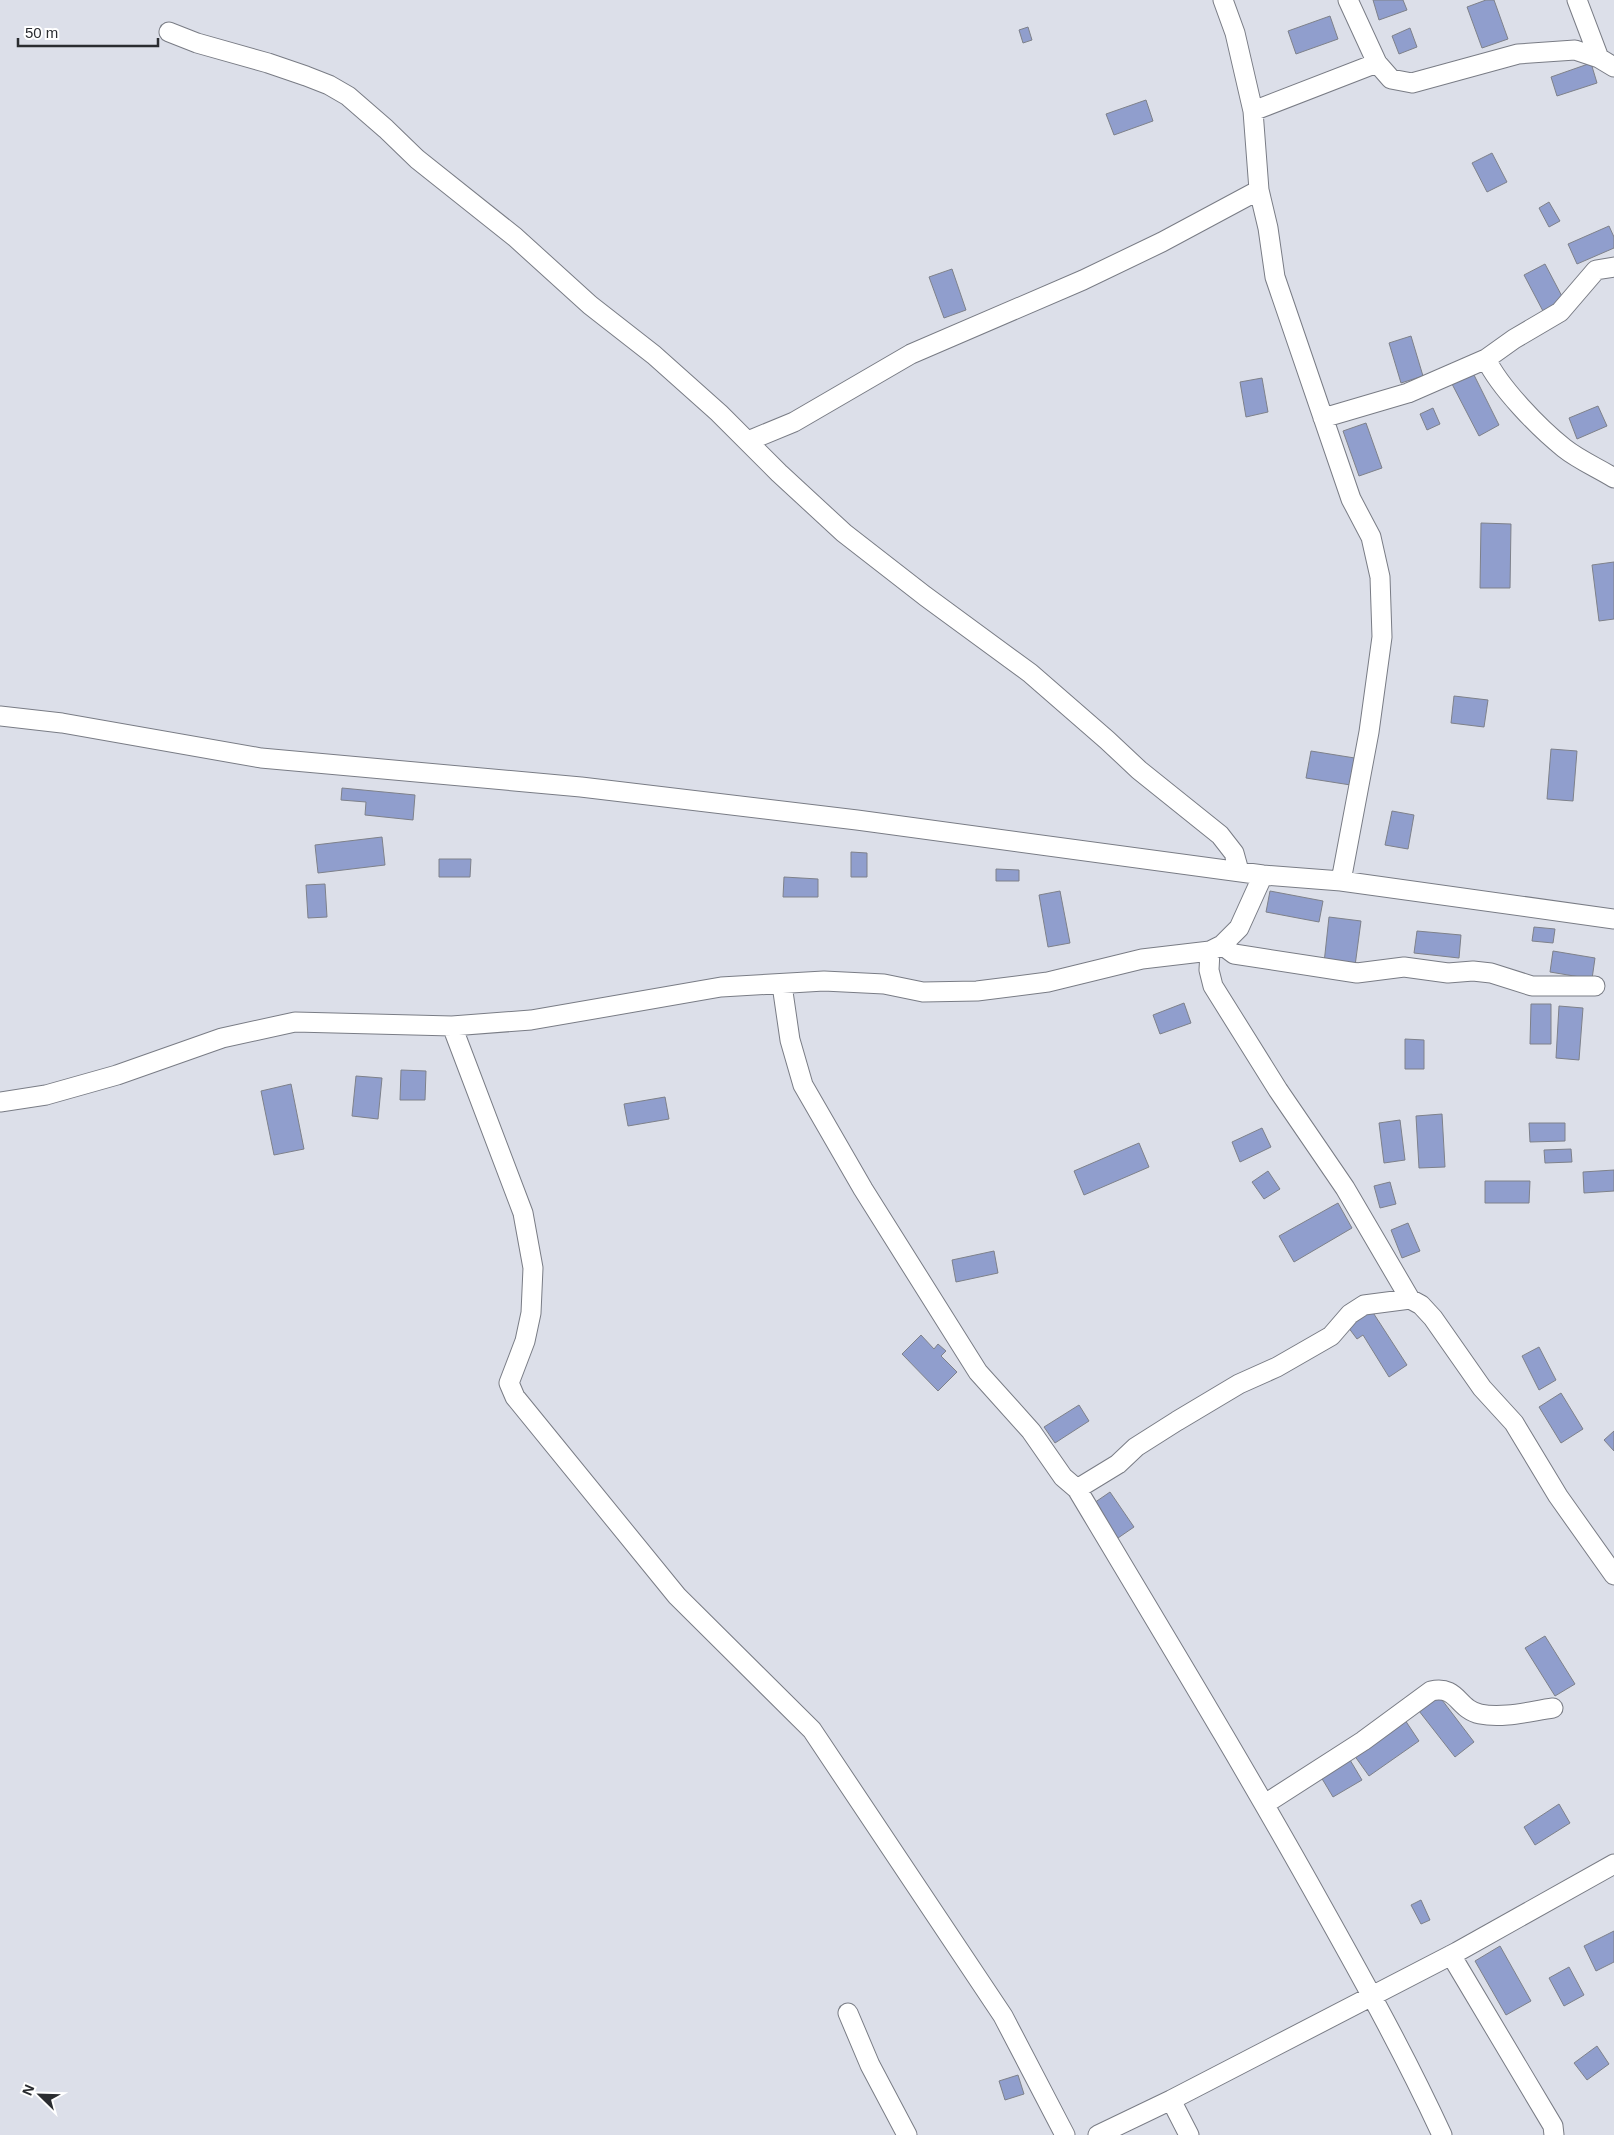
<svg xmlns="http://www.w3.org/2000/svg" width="1614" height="2135" viewBox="0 0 1614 2135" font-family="Arial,sans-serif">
  <rect width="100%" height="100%" fill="#dcdfe9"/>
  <!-- building -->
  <path fill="#909ecd" stroke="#7e818a" d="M1373,0H1403L1407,10L1379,20Z
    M1486,0H1494L1508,39L1482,48L1467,7Z
    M1330,16L1338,39L1296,54L1288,31Z
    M1028,27L1032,40L1023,43L1019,30Z
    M1410,28L1417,47L1399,54L1392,36Z
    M1591,63L1597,83L1557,96L1551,77Z
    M1146,100L1153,121L1114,135L1106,114Z
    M1492,153L1507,182L1487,192L1472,163Z
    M1549,202L1560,221L1549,227L1539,208Z
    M1609,226L1614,237V248L1577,264L1568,244Z
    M1545,264L1565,302L1544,313L1524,275Z
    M952,269L966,310L944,318L929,277Z
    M1411,336L1423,376L1401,383L1389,343Z
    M1473,373L1499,425L1479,436L1452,384Z
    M1262,378L1268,412L1246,417L1240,382Z
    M1598,406L1607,426L1577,439L1569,418Z
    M1433,408L1440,424L1427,430L1420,414Z
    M1366,423L1382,468L1359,476L1343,431Z
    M1481,523L1511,524L1510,588H1480Z
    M1614,562V619L1599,621L1592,565Z
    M1454,696L1488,700L1484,727L1451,723Z
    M1551,749L1577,751L1573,801L1547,799Z
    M1311,751L1361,759L1357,786L1306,778Z
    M342,788L415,795L413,820L365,815L366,802L341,800Z
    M1392,811L1414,815L1408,849L1385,845Z
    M382,837L385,865L318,873L315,845Z
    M851,852L867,853V877H851Z
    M439,859H471L470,877H439Z
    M996,869L1019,870V881H996Z
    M784,877L818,879V897H783Z
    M325,884L327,917L308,918L306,885Z
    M1060,891L1070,943L1048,947L1039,895Z
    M1270,891L1323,901L1319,922L1266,912Z
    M1329,917L1361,921L1355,966L1324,963Z
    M1534,927L1555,929L1553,943L1532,941Z
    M1417,931L1461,935L1459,958L1414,953Z
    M1553,951L1595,958L1592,979L1550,972Z
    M1184,1003L1191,1023L1160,1034L1153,1015Z
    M1531,1004H1551V1044H1530Z
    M1559,1006L1583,1008L1579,1060L1556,1058Z
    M1405,1039L1424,1040V1069H1405Z
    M401,1070L426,1071L425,1100H400Z
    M356,1076L382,1078L378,1119L352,1116Z
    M291,1084L304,1149L274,1155L261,1091Z
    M665,1097L669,1119L628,1126L624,1104Z
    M1442,1114L1445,1167L1419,1168L1416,1116Z
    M1400,1120L1405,1160L1384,1163L1379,1123Z
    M1529,1123H1565V1141L1530,1142Z
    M1262,1128L1271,1147L1240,1162L1232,1142Z
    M1139,1143L1149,1167L1084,1195L1074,1171Z
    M1571,1149L1572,1162L1545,1163L1544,1150Z
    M1614,1170V1191L1584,1193L1583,1172Z
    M1268,1171L1280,1189L1264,1199L1252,1182Z
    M1485,1181H1530L1529,1203H1485Z
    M1390,1182L1396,1204L1380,1208L1374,1186Z
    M1338,1203L1352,1228L1294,1262L1279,1236Z
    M1408,1223L1420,1251L1402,1258L1391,1230Z
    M994,1251L998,1273L956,1282L952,1260Z
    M1372,1311L1407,1365L1389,1377L1363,1335L1357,1339L1348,1327Z
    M921,1335L934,1349L938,1344L946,1351L941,1356L957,1372L938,1391L902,1354Z
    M1539,1347L1556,1380L1539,1390L1522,1356Z
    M1561,1393L1583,1429L1561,1443L1539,1407Z
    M1079,1405L1089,1421L1055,1443L1044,1427Z
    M1614,1431V1451L1604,1440Z
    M1110,1492L1134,1527L1118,1538L1094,1503Z
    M1545,1636L1575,1684L1555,1696L1525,1648Z
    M1439,1696L1474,1742L1455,1757L1419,1711Z
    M1405,1720L1419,1741L1369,1776L1354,1755Z
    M1350,1760L1362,1780L1333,1797L1321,1777Z
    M1559,1804L1570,1823L1535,1845L1524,1827Z
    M1421,1900L1430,1920L1421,1924L1411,1905Z
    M1614,1931V1962L1596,1971L1584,1946Z
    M1500,1946L1531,2001L1506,2015L1475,1961Z
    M1569,1967L1584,1995L1564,2006L1549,1978Z
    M1597,2046L1609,2064L1587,2080L1574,2063Z
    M1018,2075L1024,2094L1005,2100L999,2081Z"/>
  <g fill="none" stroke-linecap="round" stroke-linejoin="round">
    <!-- minor casing -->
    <g stroke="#797c85" stroke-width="21">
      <path id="minor" d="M1223,0L1235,33L1253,111L1259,190L1268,228L1275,277L1351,499L1371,537L1380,577L1382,637L1369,732L1341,881
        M1348,0L1377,63L1391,79L1412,83L1518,54L1575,50L1599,58L1614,67
        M1577,0L1599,58
        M169,32L197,43L268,63L306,76L329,85L348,96L386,129L417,159L515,237L590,305L654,355L719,413L779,473L844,533L925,596L1030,673L1107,740L1139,770L1220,835L1234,853L1239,871
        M1253,111L1377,63
        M1486,359C1500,388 1539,428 1564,448C1579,460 1598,468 1614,478
        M1323,418L1408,393L1486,359L1514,339L1560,312L1596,270L1614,267
        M748,441L794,422L911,354L1083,280L1162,242L1259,190
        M0,716L62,723L261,758L581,787L857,820L1263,875L1341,881L1614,919
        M1222,945L1234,954L1357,973L1404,967L1448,973L1473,971L1491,973L1532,986H1595
        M1210,951L1209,970L1213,986L1278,1090L1345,1188L1410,1299
        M782,985L790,1040L803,1085L863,1189L978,1372L1031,1431L1063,1477L1077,1489L1118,1464L1136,1447L1177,1421L1239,1384L1277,1367L1331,1336L1350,1314L1364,1305L1410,1299L1421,1305L1433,1318L1482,1388L1514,1423L1558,1496L1614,1575
        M452,1026L523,1213L533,1268L531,1313L525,1341L509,1383L515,1397L677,1596L812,1730L1003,2016L1065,2135
        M0,1102L46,1095L117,1075L222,1038L295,1022L452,1026L531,1020L721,987L824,981L884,984L923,992L977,991L1048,982L1142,959L1210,951L1222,945L1239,928L1263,875
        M1077,1489C1160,1628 1244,1766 1323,1908C1365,1983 1406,2057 1442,2135
        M1265,1804L1363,1741L1431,1691C1458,1685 1457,1709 1480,1714C1503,1719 1531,1711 1553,1708
        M1451,1955L1553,2126L1554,2135
        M848,2013L870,2065L907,2135
        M1171,2100L1189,2135
        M1098,2135L1171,2100L1457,1952L1614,1864"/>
    </g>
    <!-- minor -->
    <use href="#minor" stroke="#fff" stroke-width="19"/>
  </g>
  <!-- north arrow -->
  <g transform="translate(40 2095) rotate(293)" stroke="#ffffff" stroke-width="4" paint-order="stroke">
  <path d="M0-4L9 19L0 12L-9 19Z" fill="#2a2c30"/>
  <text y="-8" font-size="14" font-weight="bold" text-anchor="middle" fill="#2a2c30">N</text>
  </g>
  <!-- scale -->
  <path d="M18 38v8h140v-8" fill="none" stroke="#2a2c30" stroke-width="2.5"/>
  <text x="25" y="38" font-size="15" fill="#2a2c30" stroke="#ffffff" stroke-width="4" paint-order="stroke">50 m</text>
</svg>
